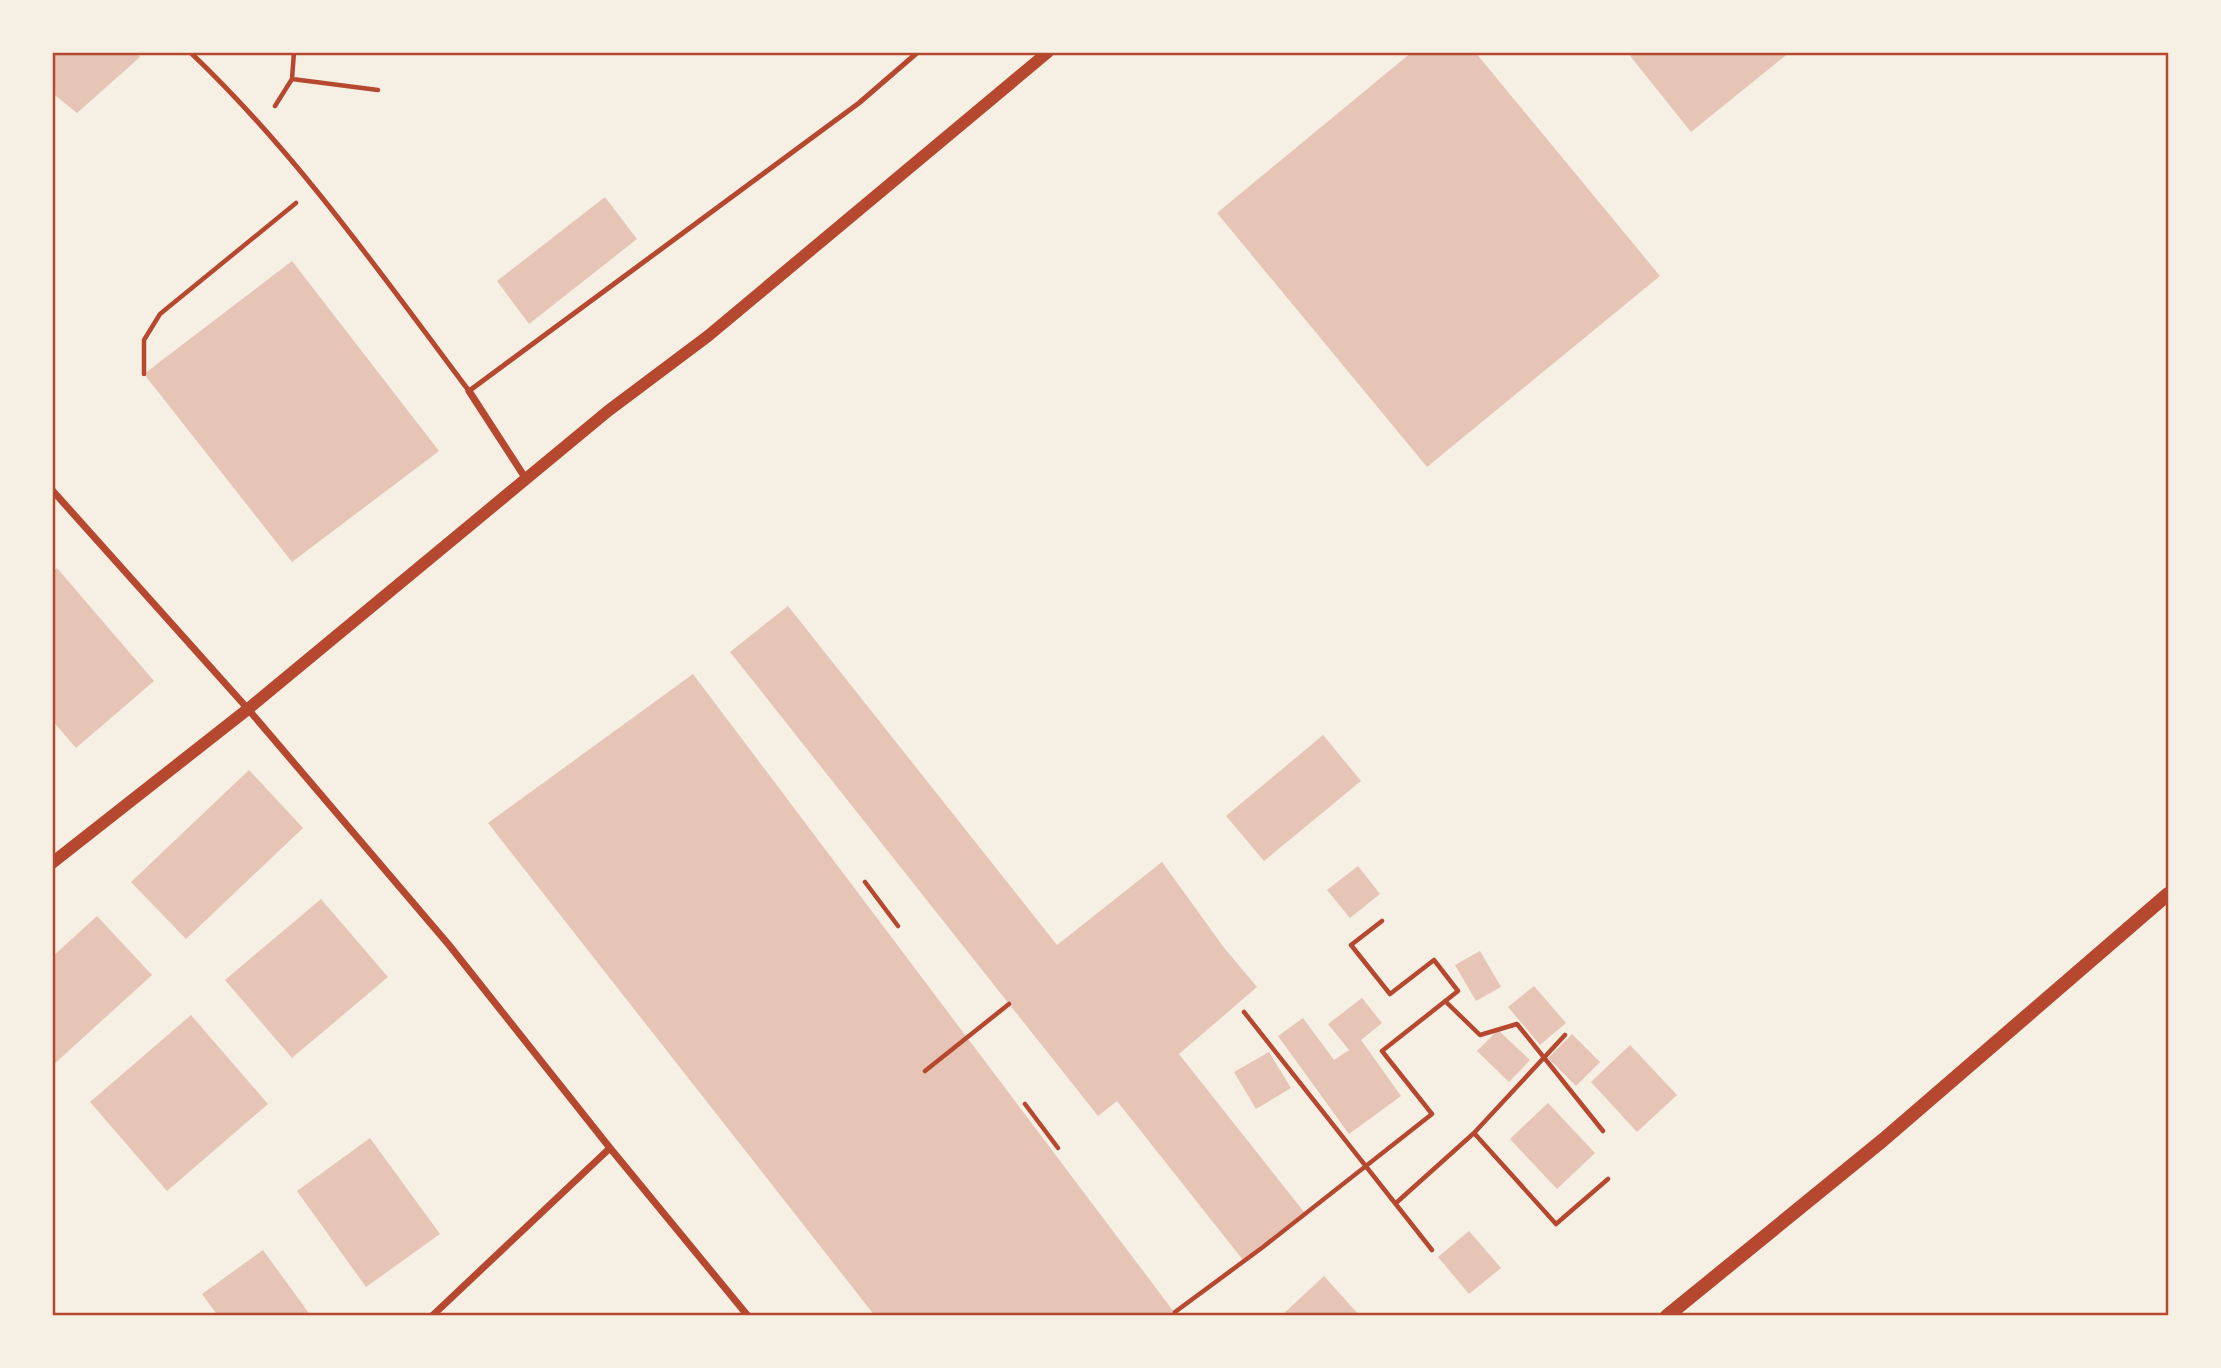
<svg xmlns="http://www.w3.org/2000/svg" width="2221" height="1368" viewBox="0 0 2221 1368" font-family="'Fira Sans',sans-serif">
  <rect width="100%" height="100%" fill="#f6efe4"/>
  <!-- building -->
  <path fill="#e6c5b7" d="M52,52H137L140,57L77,113L52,93Z
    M1412,52H1475L1660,276L1427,467L1217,213Z
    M1627,52H1790L1691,132Z
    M605,197L637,239L529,324L497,281Z
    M292,261L439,451L292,562L144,374Z
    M57,568L154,681L76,748L52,720V572Z
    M788,606L1057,945L1162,862L1225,949L1257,987L1179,1054L1304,1212L1243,1260L1117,1101L1098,1116L730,652Z
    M693,674L1177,1316H875L488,823Z
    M1323,735L1361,781L1264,861L1226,816Z
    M249,770L303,828L186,939L131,882Z
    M1358,866L1380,894L1350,918L1327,890Z
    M321,899L388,977L292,1058L225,980Z
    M97,916L152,975L52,1066V957Z
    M1480,951L1501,987L1476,1001L1455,965Z
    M1534,986L1566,1023L1540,1045L1508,1007Z
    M1362,998L1382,1023L1361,1040L1401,1096L1349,1134L1278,1036L1303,1018L1334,1060L1349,1050L1328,1024Z
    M191,1015L268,1104L167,1191L90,1102Z
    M1498,1030L1530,1060L1509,1082L1477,1051Z
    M1572,1034L1600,1062L1576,1086L1548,1058Z
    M1630,1045L1677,1095L1637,1132L1591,1082Z
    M1269,1052L1291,1088L1256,1109L1234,1072Z
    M1548,1103L1595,1153L1557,1189L1510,1139Z
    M370,1138L440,1234L366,1287L297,1191Z
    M1469,1231L1501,1268L1469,1294L1438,1257Z
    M263,1250L311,1316H218L202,1294Z
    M1324,1276L1360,1316H1281Z"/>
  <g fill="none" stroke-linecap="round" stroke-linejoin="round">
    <!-- path -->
    <path stroke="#b5482f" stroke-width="4.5" d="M292,79L294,52
      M275,106L292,79L378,90
      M144,374V340L160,314L296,203
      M865,882L898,926
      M1445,1001L1480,1035L1517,1024L1603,1131
      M1244,1012L1432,1250
      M925,1071L1009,1004
      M1025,1104L1058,1148
      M1474,1133L1565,1035
      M1396,1203L1474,1133L1556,1224L1608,1179
      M1175,1312L1263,1247L1432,1114L1382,1051L1458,991L1434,960L1390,994L1351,945L1382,921"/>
    <!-- service -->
    <path stroke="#b5482f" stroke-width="5" d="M190,52C297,154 381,274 469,391L859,103L918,52"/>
    <!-- minor -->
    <path stroke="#b5482f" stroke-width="7" d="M469,391L526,479
      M52,490L248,709L449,945L610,1148L748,1316
      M432,1316L610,1148"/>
    <!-- tertiary -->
    <path stroke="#b5482f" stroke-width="12" d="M52,863L248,709L608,411L708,336L1048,52"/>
    <!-- secondary -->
    <path stroke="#b5482f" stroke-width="14" d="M1667,1316L1883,1140L2168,894"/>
  </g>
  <!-- border -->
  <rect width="2221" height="1368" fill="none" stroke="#f6efe4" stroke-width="108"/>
  <rect x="54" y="54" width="2113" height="1260" fill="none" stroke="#b5482f" stroke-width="2.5"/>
</svg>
